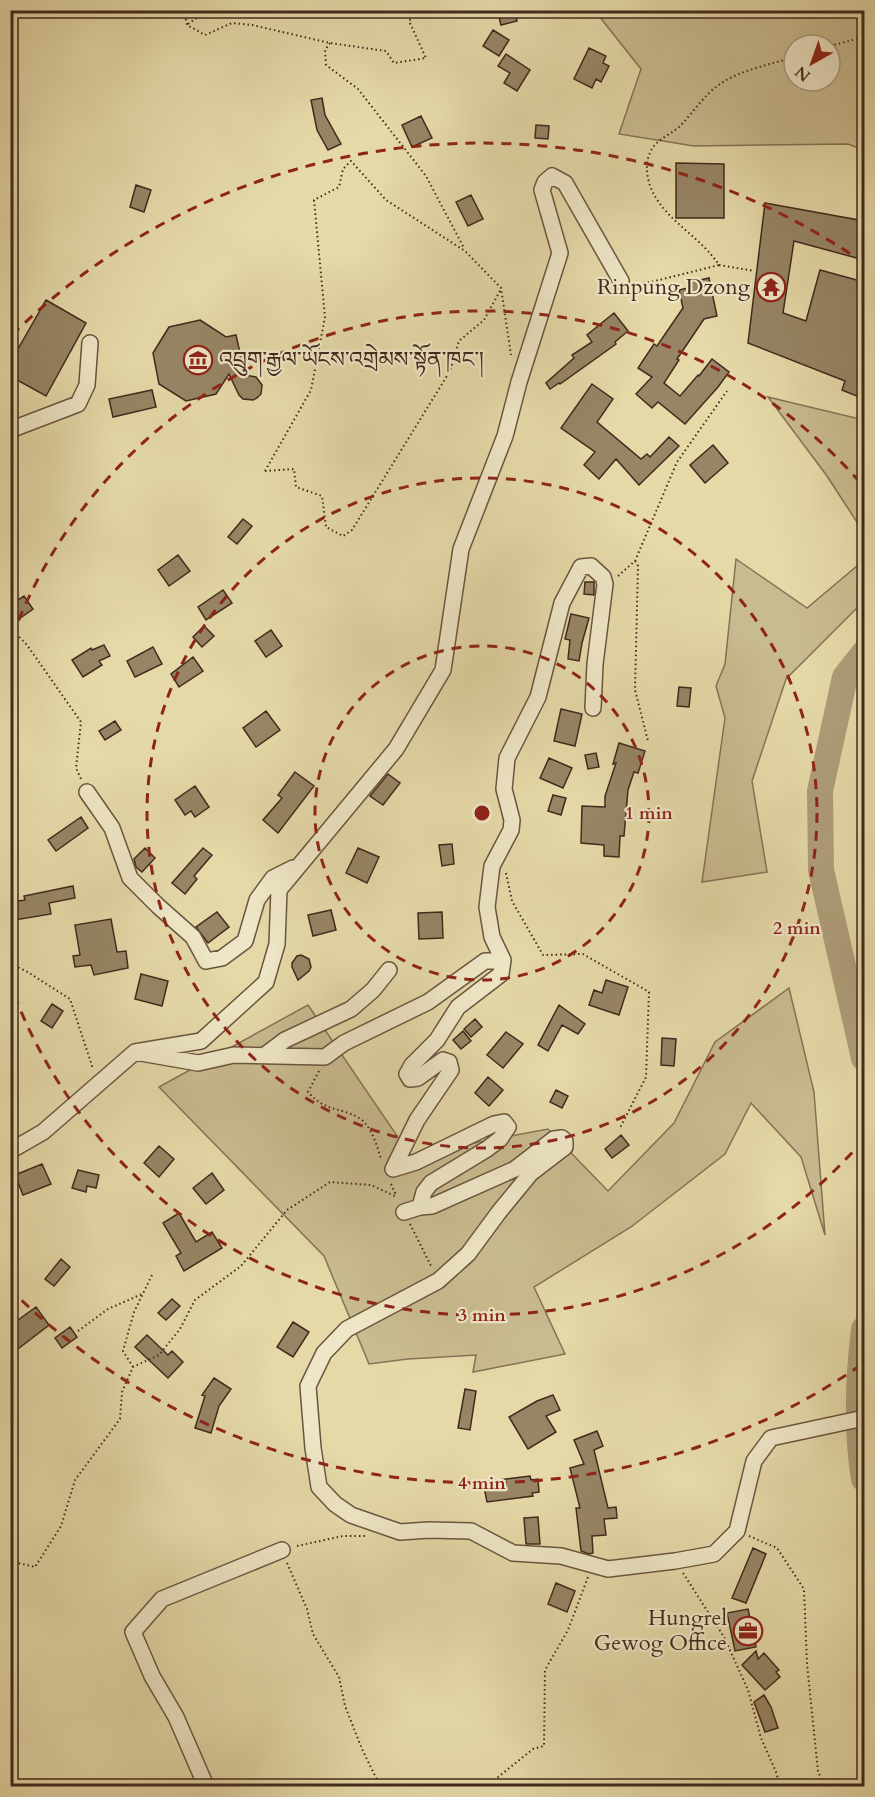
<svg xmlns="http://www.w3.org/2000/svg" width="875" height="1797" viewBox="0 0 875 1797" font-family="Cardo,'Noto Serif Tibetan',serif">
  <rect width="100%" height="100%" fill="#e5d9a8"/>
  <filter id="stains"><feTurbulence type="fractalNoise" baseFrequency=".00333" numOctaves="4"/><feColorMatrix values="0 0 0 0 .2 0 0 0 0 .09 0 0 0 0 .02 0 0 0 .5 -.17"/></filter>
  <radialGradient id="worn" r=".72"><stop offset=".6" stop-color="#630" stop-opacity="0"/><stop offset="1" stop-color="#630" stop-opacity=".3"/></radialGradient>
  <!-- green -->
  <path fill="#c9bb90" stroke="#867256" stroke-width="1.5" fill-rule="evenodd" d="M595,11H864V150L848,144L694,146L619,134L641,69ZM794,45H830V81H794Z
    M768,397L864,420V533L827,476Z
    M736,559L807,608L864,560V601L786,679L752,781L767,872L702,882L725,718L716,686L725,664Z
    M789,988L814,1092L825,1235L801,1157L751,1103L725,1154L631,1227L534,1287L565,1354L473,1372L476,1355L408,1359L369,1364L324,1256L159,1087L308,1005L410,1155L548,1129L608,1191L674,1123L715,1042Z"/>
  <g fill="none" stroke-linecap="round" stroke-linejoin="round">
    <!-- river -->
    <path stroke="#ae9d79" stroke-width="26" d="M864,653L845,677L820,791L821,870L864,1058
      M864,1329C858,1379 856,1429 864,1479"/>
  </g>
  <!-- building -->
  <path fill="#978565" stroke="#42291d" stroke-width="1.5" d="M497,10H515L517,21L501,25Z
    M493,30L509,40L499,56L483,46Z
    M589,48L606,56L603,63L609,66L601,82L596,79L592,88L574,79Z
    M506,54L530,70L517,91L504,83L510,73L498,66Z
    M322,98L325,115L341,144L328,150L317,130L311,100Z
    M421,116L432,138L412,147L402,125Z
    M536,125L549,126L548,139L535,138Z
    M676,163L724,164V218H676Z
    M136,185L151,190L144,212L130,207Z
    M471,195L483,219L468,226L456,202Z
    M765,203L864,221V260L794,241L783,313L806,321L820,270L864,282V399L842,390L845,381L748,343Z
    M709,278L717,316L704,319L677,359L679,360L664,383L680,396L698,375L699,376L712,359L729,372L718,387L685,424L658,402L652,408L636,394L652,377L638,368L654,344L657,346L683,308L679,290L692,287L691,282Z
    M46,300L86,323L46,396L10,376V363Z
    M614,313L628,331L615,342L616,344L560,384L559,383L550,389L546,383L574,358L572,355L592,342L587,335Z
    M200,320L226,337L236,335L245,375L256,377L262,385L261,394L257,398L253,400L243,399L239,395L229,374L216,394L186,401L159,384L153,353L169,327Z
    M592,384L613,399L597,422L641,459L647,454L650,457L669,437L679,446L639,485L616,459L599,479L584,465L595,452L561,428Z
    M152,390L156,407L113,417L109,399Z
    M713,445L728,463L705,483L690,465Z
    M243,519L252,526L237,544L228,537Z
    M178,555L190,571L169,586L158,570Z
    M585,582H594V595L584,594Z
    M223,590L232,603L206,620L198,607Z
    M24,596L33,609L16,621L10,613V605Z
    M571,614L589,618L582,643L579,661L568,659L570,640L565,639Z
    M204,626L214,636L202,647L193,637Z
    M271,630L282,646L266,657L255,641Z
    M104,645L110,656L99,661L102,665L83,677L72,660L91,648L92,650Z
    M153,647L162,664L135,677L127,661Z
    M193,657L203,671L179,687L171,674Z
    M679,687L691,688L689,707L677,706Z
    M561,709L582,714L575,746L554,741Z
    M266,711L280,730L256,747L243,728Z
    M115,721L121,730L105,740L99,731Z
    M619,743L645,751L638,773L634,772L628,790L624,836H620L619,857L604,856V845L581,843L582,806L605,807V796L616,763L613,764Z
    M596,753L599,767L588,769L585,755Z
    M549,758L572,768L563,788L540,778Z
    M295,772L314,786L278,833L263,820L282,798L278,795Z
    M388,774L400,783L383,805L370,796Z
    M195,786L209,807L195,817L191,811L185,815L175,800Z
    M553,795L566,798L561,815L548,811Z
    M81,817L88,828L56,851L48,840Z
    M452,844L454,864L442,866L439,845Z
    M145,848L155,858L142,872L136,867L134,859Z
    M203,848L212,855L194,876L197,879L185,894L172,883Z
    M358,848L379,857L367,883L346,873Z
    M73,886L75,898L49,903L51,914L15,920L12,902L25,900L24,896Z
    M331,910L336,930L313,936L308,915Z
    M217,912L229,927L208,943L196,927Z
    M442,912L443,938L419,939L418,913Z
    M111,919L117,952L126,951L128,968L94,975L91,965L75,967L73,956L80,955L75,925Z
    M301,955L309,959L311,967L309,971L298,980L292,967V963L297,956Z
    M141,974L168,981L162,1006L135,999Z
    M606,980L628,987L619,1015L589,1005L594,990L602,993Z
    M52,1004L63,1011L52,1028L41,1021Z
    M559,1005L585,1024L578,1034L562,1025L548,1051L538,1045Z
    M475,1019L482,1027L471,1037L464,1029Z
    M463,1031L471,1041L461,1049L453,1040Z
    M506,1032L523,1044L503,1068L487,1055Z
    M662,1038L676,1039L674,1066L661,1065Z
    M488,1077L503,1090L489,1106L475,1093Z
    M556,1090L568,1096L562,1108L550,1102Z
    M621,1135L629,1145L612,1158L605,1149Z
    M159,1146L174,1159L159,1177L144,1163Z
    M42,1164L51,1184L23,1195L15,1175Z
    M78,1170L99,1175L96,1188L87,1186L86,1192L72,1188Z
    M212,1173L224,1190L206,1204L193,1188Z
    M179,1213L196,1242L212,1232L222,1248L184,1271L176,1256L181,1253L163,1223Z
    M61,1259L70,1267L54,1286L45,1279Z
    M172,1299L180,1306L166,1320L158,1313Z
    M36,1307L49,1325L10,1355V1326Z
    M293,1322L309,1332L293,1357L277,1347Z
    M70,1327L77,1337L62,1348L55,1338Z
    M147,1335L168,1355L172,1351L183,1362L168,1378L135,1347Z
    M214,1378L231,1389L219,1406L211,1433L195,1428L205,1396L202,1395Z
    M465,1389L476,1391L470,1430L458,1428Z
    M553,1395L560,1410L546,1416L556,1432L528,1449L509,1417L537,1401Z
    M597,1431L603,1446L594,1450L608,1508L616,1507L617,1518L604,1519L606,1535L592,1536L593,1553L589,1554L581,1551L576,1508H580L570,1468L584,1464L574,1440Z
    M530,1476L531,1480L538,1479L539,1492L532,1493L533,1496L487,1502L483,1482Z
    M538,1517L540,1544H526L524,1518Z
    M753,1548L766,1554L746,1603L732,1598Z
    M556,1583L575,1591L567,1612L548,1604Z
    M748,1609L756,1647L735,1651L727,1613Z
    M756,1651L758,1659L764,1653L779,1670L776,1672L780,1677L765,1690L742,1665Z
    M764,1695L771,1707L778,1728L765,1732L754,1702Z"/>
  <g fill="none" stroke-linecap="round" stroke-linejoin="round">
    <!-- street casing -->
    <g stroke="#6b5540" stroke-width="18">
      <path id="street" d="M10,430L78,404L87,385L90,343
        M87,792L112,828L130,878L158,906L193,937L206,961L222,958L245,941L257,900L273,878L293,868
        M503,960L492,937L487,907L492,866L511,830L512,820L504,789L507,758L538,697L562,603L581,567L591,566L603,577L605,584L595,664L593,708
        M135,1052L198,1063L234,1055L325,1057L344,1043L428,1002L485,961L503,960L501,974L458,1007L437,1040L412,1065L407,1074L410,1079L418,1078L443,1060L449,1062L451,1070L417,1120L393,1169L416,1162L494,1124L504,1122L508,1127L500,1139L487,1149L431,1183L424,1192L420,1207L432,1206L515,1169L554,1139L562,1138L565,1141V1147L531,1173L499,1212L468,1254L438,1281L347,1329L324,1353L308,1386L313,1448L319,1487L335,1504L351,1515L400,1532L429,1530L471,1531L513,1553L561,1556L608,1569L675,1561L714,1554L737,1531L754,1461L771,1438L864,1418
        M265,1055L285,1040L351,1009L373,990L389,970
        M10,1151L43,1132L135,1052L201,1041L266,982L277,944L279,890L396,749L443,670L461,549L505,436L519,382L560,253L542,190L545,182L552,176L565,183L621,281
        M404,1212L420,1207
        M206,1786L176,1717L152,1676L133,1632L162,1599L282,1550"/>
    </g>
    <!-- path -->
    <path stroke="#42291d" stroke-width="2" stroke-dasharray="1.5 3" stroke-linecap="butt" d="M184,10L187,25L205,35L232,23L252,25L330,43L386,51L394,63L426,58L409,21L419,10
      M188,24L208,10
      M330,43L325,50L326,65L358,89L426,176L464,248
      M830,46L864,37
      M719,265L754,271
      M634,284L651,282L719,265C702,239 673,225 656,198C647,184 642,161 654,146C661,137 674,133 682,124C694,111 706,93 720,84C740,70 772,64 794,57
      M265,471L311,390L325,317L314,200L339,187L343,169L351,161L386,200L465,251L501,288L511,355
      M265,471L294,469L296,487L322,496L326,527L343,536L352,530L450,371L459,341L484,320L501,289
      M635,561L638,566L635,690L648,741
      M618,576L635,561L677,462L727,391
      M10,627L27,645L81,722L76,768L81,779
      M506,873L512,901L543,955L583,954L649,992L646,1077L620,1128
      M10,964L26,971L70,999L93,1069
      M319,1071L308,1092C327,1113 338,1106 359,1118C371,1125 377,1146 381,1159
      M391,1184L396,1195
      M410,1224L432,1268
      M78,1331L108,1309L142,1294
      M133,1367L123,1351L134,1312L152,1275
      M749,1536L777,1548L804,1589L807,1664L818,1771L824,1786
      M297,1546L343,1536H365
      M10,1561L35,1567L61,1526L75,1480L120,1419L122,1392L133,1367L159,1355L180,1329L195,1300L241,1266L287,1210L330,1182L371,1185L397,1197
      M287,1563L307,1609L313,1634L339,1677L345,1706L362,1749L380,1786
      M683,1573L724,1637L748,1690L761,1738L776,1772L780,1786
      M487,1786L533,1749L544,1746L545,1670L568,1630L588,1577"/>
    <!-- street -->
    <use href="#street" stroke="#eee6c6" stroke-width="15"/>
  </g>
  <!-- distance rings -->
  <g fill="none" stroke="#8f2418" stroke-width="3" stroke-dasharray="10 8">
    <circle cx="482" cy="813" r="167"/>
    <circle cx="482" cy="813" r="335"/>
    <path d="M864 1139A502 502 0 0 1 12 989M12 637A502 502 0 0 1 864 487"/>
    <path d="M861 1365A670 670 0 0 1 12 1291M12 335A670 670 0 0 1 861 261"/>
  </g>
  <!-- icons -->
  <defs>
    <g id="temple-ring" transform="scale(1.5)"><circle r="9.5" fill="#eee6c6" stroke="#8f2418" stroke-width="1.5"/><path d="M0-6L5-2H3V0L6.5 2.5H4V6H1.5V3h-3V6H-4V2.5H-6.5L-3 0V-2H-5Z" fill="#8f2418"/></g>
    <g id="museum-ring" transform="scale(1.5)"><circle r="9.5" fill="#eee6c6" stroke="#8f2418" stroke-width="1.5"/><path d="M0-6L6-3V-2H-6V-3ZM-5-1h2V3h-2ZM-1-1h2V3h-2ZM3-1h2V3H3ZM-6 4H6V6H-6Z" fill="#8f2418"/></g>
    <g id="office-ring" transform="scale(1.5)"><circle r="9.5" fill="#eee6c6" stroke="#8f2418" stroke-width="1.5"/><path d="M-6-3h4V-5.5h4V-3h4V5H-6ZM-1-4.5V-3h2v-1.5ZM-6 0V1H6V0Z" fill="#8f2418"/></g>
  </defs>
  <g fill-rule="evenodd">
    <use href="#temple-ring" x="771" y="287"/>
    <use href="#museum-ring" x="198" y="360"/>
    <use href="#office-ring" x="748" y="1631"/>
  </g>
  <g text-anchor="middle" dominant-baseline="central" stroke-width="4.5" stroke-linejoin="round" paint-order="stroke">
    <!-- poi labels -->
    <g font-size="22" fill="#42291d" stroke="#eee6c6" text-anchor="end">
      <text x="750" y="287">Rinpung Dzong</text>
      <text x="219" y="360" text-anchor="start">འབྲུག་རྒྱལ་ཡོངས་འགྲེམས་སྟོན་ཁང་།</text>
      <text x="727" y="1618">Hungrel<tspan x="727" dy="25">Gewog Office</tspan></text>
    </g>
  </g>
  <circle cx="482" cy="813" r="9" fill="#8f2418" stroke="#eee6c6" stroke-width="3"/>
  <g font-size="18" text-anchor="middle" font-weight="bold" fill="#8f2418" stroke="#eee6c6" stroke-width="4.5" stroke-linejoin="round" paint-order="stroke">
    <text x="649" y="819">1 min</text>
    <text x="797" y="934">2 min</text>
    <text x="482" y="1321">3 min</text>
    <text x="482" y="1489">4 min</text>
  </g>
  <!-- margin -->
  <rect width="875" height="1797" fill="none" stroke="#e5d9a8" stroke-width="36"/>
  <rect x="12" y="12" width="851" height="1773" fill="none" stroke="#42291d" stroke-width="3"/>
  <rect x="18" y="18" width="839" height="1761" fill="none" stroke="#42291d" stroke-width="1.5"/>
  <!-- north arrow -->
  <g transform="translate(812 63) rotate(220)"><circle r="28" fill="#eee6c6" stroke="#a99a82" stroke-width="1.5"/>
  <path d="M0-4.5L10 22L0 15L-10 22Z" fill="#8f2418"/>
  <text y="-9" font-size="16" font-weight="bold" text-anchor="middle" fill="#42291d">N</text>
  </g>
  <rect width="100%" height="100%" filter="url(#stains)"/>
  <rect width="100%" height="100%" fill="url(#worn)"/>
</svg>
